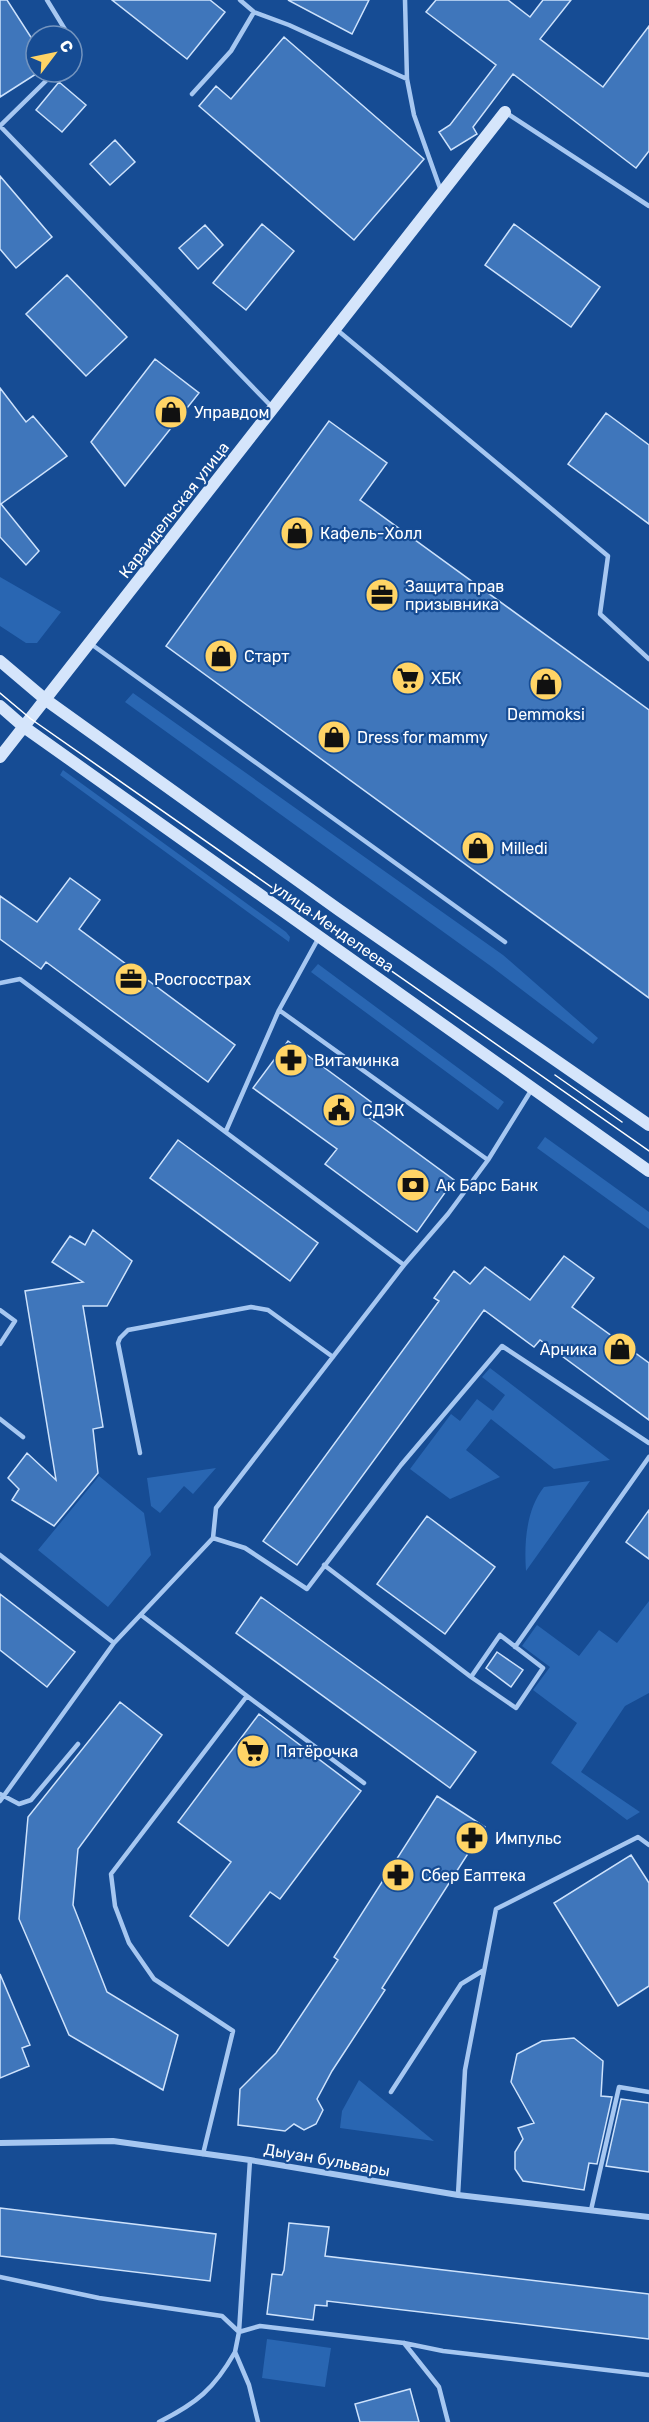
<svg xmlns="http://www.w3.org/2000/svg" width="649" height="2422" viewBox="0 0 649 2422" font-family="Rubik,sans-serif">
  <rect width="100%" height="100%" fill="#164c94"/>
  <!-- green -->
  <path fill="#2966b2" d="M0,577L61,612L37,643H26L0,626Z
    M133,693L503,955L598,1038L593,1044L492,967L125,702Z
    M63,770L286,932L290,937L289,942L60,775Z
    M318,964L504,1102L498,1110L311,972Z
    M545,1137L649,1212V1229L537,1148Z
    M490,1368L610,1460L554,1469L491,1419L466,1450L500,1477L450,1499L410,1469L451,1414L460,1421L477,1399L493,1411L505,1395L482,1377Z
    M216,1468L193,1494L184,1486L160,1513L151,1506L147,1478Z
    M99,1476L144,1513L151,1555L108,1607L38,1550Z
    M590,1481L526,1571C524,1543 526,1510 544,1487Z
    M649,1601V1693L625,1706L581,1772L640,1812L627,1820L551,1763L577,1723L533,1690L550,1667L522,1646L537,1625L579,1656L599,1630L617,1643Z
    M359,2080L434,2141L340,2128L342,2111Z
    M267,2339L331,2348L325,2387L262,2378Z"/>
  <!-- building -->
  <path fill="#3f76bb" stroke="#cde2fc" stroke-width="1.5" d="M0,0H7L36,45V74L0,97Z
    M112,0H210L225,12L187,59Z
    M288,0H369L352,34Z
    M436,0H508L530,17L543,0H571L540,39L603,87L649,26V151L636,168L513,74L473,127L477,134L451,150L439,132L450,125L496,65L426,12Z
    M284,37L424,159L354,240L199,106L216,86L231,99Z
    M59,82L86,105L62,132L36,110Z
    M115,140L135,162L110,185L90,164Z
    M0,176L52,237L16,268L0,249Z
    M262,224L294,251L246,310L213,283Z
    M514,224L600,287L571,327L485,265Z
    M205,225L223,245L198,269L179,248Z
    M67,275L127,337L86,376L26,314Z
    M155,359L199,393L125,486L91,442Z
    M0,388L26,422L33,416L67,456L1,504L39,551L26,565L0,537Z
    M606,413L649,445V524L568,464Z
    M329,421L387,463L360,500L649,710V998L166,646Z
    M70,878L100,900L79,929L235,1045L208,1082L46,962L41,969L0,939V896L37,922Z
    M288,1041L371,1102L363,1113L454,1180L417,1232L325,1164L337,1149L253,1088Z
    M178,1140L318,1243L290,1281L150,1178Z
    M93,1230L132,1261L107,1306H83L103,1427L93,1429L98,1473L54,1526L12,1500L19,1489L8,1478L27,1453L56,1480L25,1291L83,1282L52,1262L70,1236L85,1245Z
    M564,1256L594,1278L572,1307L649,1363V1420L540,1340L534,1347L484,1310L297,1565L263,1541L439,1301L434,1298L454,1271L470,1284L485,1267L530,1300Z
    M649,1510V1559L626,1542Z
    M427,1516L495,1567L445,1634L377,1584Z
    M0,1594L75,1652L47,1687L0,1650Z
    M261,1597L476,1752L450,1788L236,1633Z
    M497,1652L523,1670L511,1687L486,1668Z
    M120,1702L162,1735L78,1849L73,1905L107,1992L178,2035L163,2090L69,2035L19,1919L28,1817Z
    M259,1714L361,1791L280,1899L270,1892L228,1946L190,1916L231,1862L178,1822Z
    M437,1796L485,1827L382,1988L385,1990L332,2071L317,2099L323,2110L316,2124L304,2130L294,2124L285,2131L238,2125L240,2089L276,2053L338,1960L334,1957Z
    M631,1855L649,1883V1986L618,2006L554,1903Z
    M0,1974L30,2045L22,2048L29,2066L0,2078Z
    M574,2038L603,2061L601,2096L612,2097L597,2164L589,2163L584,2190L523,2181L515,2169V2152L523,2139L518,2128L534,2123L511,2082L517,2054L542,2041Z
    M621,2099L649,2103V2172L606,2166Z
    M0,2208L216,2234L210,2281L0,2256Z
    M289,2223L329,2227L325,2256L649,2294V2339L327,2301V2306L315,2305L313,2320L267,2314L272,2274L282,2275L284,2270Z
    M410,2389L419,2422H360L355,2404Z"/>
  <g fill="none" stroke-linecap="round" stroke-linejoin="round">
    <!-- lane -->
    <path stroke="#a6c7f1" stroke-width="4.5" d="M47,0L69,36
      M240,0L254,12L289,25L407,79
      M405,0L407,79L414,115L441,191
      M55,72L0,126L272,407
      M192,94L231,51L254,12
      M505,112L649,206
      M336,329L608,556L600,614L649,659
      M91,644L505,942
      M0,983L20,979L404,1265
      M279,1010L488,1160
      M226,1131L279,1010L318,939
      M0,1310L15,1321L0,1344
      M0,1419L23,1437
      M140,1453L118,1343L120,1338L128,1330L251,1307L268,1310L333,1357
      M213,1538L245,1548L307,1589L401,1465L502,1346L649,1443
      M0,1555L114,1643
      M324,1565L471,1677L516,1708L543,1668L500,1635L471,1677
      M141,1615L247,1696L111,1874L115,1906L129,1943L154,1979L233,2031L203,2154
      M515,1647L649,1457
      M247,1696L364,1783
      M0,1794L19,1804L31,1800L78,1744
      M0,1801L114,1643L213,1538L216,1508L404,1265L448,1214L488,1160L532,1089
      M391,2092L461,1984L484,1970
      M250,2160L239,2332L235,2352L249,2385L258,2422
      M458,2195L465,2070L496,1909L638,1837L649,1845
      M591,2210L619,2087L649,2092
      M0,2277L99,2298L222,2316L239,2332L260,2326L404,2343L443,2351L649,2375
      M404,2343L439,2387L448,2422
      M159,2422C197,2403 214,2389 235,2352"/>
    <!-- street -->
    <path stroke="#a6c7f1" stroke-width="6" d="M0,2143L113,2141L250,2160L458,2195L649,2217"/>
    <!-- secondary -->
    <path stroke="#d5e5fb" stroke-width="12" d="M0,661L46,700L339,910L649,1125
      M0,706L24,727L649,1171
      M0,757L505,112"/>
    <!-- tram -->
    <path stroke="#fff" stroke-width="1.5" d="M0,693L31,719L649,1151
      M555,1075L622,1122"/>
  </g>
  <!-- icons -->
  <defs>
    <g id="shop-disc" transform="scale(1.725)"><circle r="9.5" fill="#ffd466" stroke="#164c94"/><path d="M-5-2.5h2.3a2.7 3.5 0 0 1 5.4 0H5L5.5 6h-11ZM-1.5-2.5h3a1.5 2.3 0 0 0-3 0Z" fill="#111"/></g>
    <g id="office-disc" transform="scale(1.725)"><circle r="9.5" fill="#ffd466" stroke="#164c94"/><path d="M-6-3h4V-5.5h4V-3h4V5H-6ZM-1-4.5V-3h2v-1.5ZM-6 0V1H6V0Z" fill="#111"/></g>
    <g id="supermarket-disc" transform="scale(1.725)"><circle r="9.5" fill="#ffd466" stroke="#164c94"/><path d="M-6-5.5h2.5l.6 2H6L4.5 2H-2.5L-4.4-4H-6ZM-1.5 3.2a1.3 1.3 0 1 0 .1 0ZM3 3.2a1.3 1.3 0 1 0 .1 0Z" fill="#111"/></g>
    <g id="pharmacy-disc" transform="scale(1.725)"><circle r="9.5" fill="#ffd466" stroke="#164c94"/><path d="M-2-6h4v4h4v4h-4v4h-4v-4h-4v-4h4Z" fill="#111"/></g>
    <g id="civic-disc" transform="scale(1.725)"><circle r="9.5" fill="#ffd466" stroke="#164c94"/><path d="M-.6-6.5H3V-4.5H.6V-3L4-1V1h2V6H-6V1h2V-1L-.6-3ZM-1.2 2.5V6h2.4V2.5Z" fill="#111"/></g>
    <g id="bank-disc" transform="scale(1.725)"><circle r="9.5" fill="#ffd466" stroke="#164c94"/><path d="M-6-4H6V4H-6ZM0-2.3a2.3 2.3 0 1 0 0 4.6a2.3 2.3 0 1 0 0-4.6Z" fill="#111"/></g>
  </defs>
  <g fill-rule="evenodd">
    <use href="#shop-disc" x="171" y="412"/>
    <use href="#shop-disc" x="297" y="533"/>
    <use href="#office-disc" x="382" y="595"/>
    <use href="#shop-disc" x="221" y="656"/>
    <use href="#supermarket-disc" x="408" y="678"/>
    <use href="#shop-disc" x="546" y="684"/>
    <use href="#shop-disc" x="334" y="737"/>
    <use href="#shop-disc" x="478" y="848"/>
    <use href="#office-disc" x="131" y="979"/>
    <use href="#pharmacy-disc" x="291" y="1060"/>
    <use href="#civic-disc" x="339" y="1110"/>
    <use href="#bank-disc" x="413" y="1185"/>
    <use href="#shop-disc" x="620" y="1349"/>
    <use href="#supermarket-disc" x="253" y="1751"/>
    <use href="#pharmacy-disc" x="472" y="1838"/>
    <use href="#pharmacy-disc" x="398" y="1875"/>
  </g>
  <g text-anchor="middle" dominant-baseline="central" stroke-width="4.5" stroke-linejoin="round" paint-order="stroke">
    <!-- poi labels -->
    <g font-size="16" fill="#fff" stroke="#164c94" text-anchor="start">
      <text x="194" y="412">Управдом</text>
      <text x="320" y="533">Кафель-Холл</text>
      <text x="405" y="586">Защита прав<tspan x="405" dy="18">призывника</tspan></text>
      <text x="244" y="656">Старт</text>
      <text x="431" y="678">ХБК</text>
      <text x="546" y="714" text-anchor="middle">Demmoksi</text>
      <text x="357" y="737">Dress for mammy</text>
      <text x="501" y="848">Milledi</text>
      <text x="154" y="979">Росгосстрах</text>
      <text x="314" y="1060">Витаминка</text>
      <text x="362" y="1110">СДЭК</text>
      <text x="436" y="1185">Ак Барс Банк</text>
      <text x="597" y="1349" text-anchor="end">Арника</text>
      <text x="276" y="1751">Пятёрочка</text>
      <text x="495" y="1838">Импульс</text>
      <text x="421" y="1875">Сбер Еаптека</text>
    </g>
    <!-- street labels -->
    <g font-size="16" fill="#fff" stroke="#164c94">
      <text transform="translate(174 510) rotate(-52)">Караидельская улица</text>
      <text transform="translate(333 927) rotate(35)">улица Менделеева</text>
      <text transform="translate(327 2160) rotate(10)">Дыуан бульвары</text>
    </g>
  </g>
  <!-- north arrow -->
  <g transform="translate(54 54) rotate(58)"><circle r="28" fill="#164c94" stroke="#7394bf" stroke-width="1.5"/>
  <path d="M0-4.5L10 22L0 15L-10 22Z" fill="#ffd466"/>
  <text y="-9" font-size="16" font-weight="bold" text-anchor="middle" fill="#ffffff">С</text>
  </g>
</svg>
